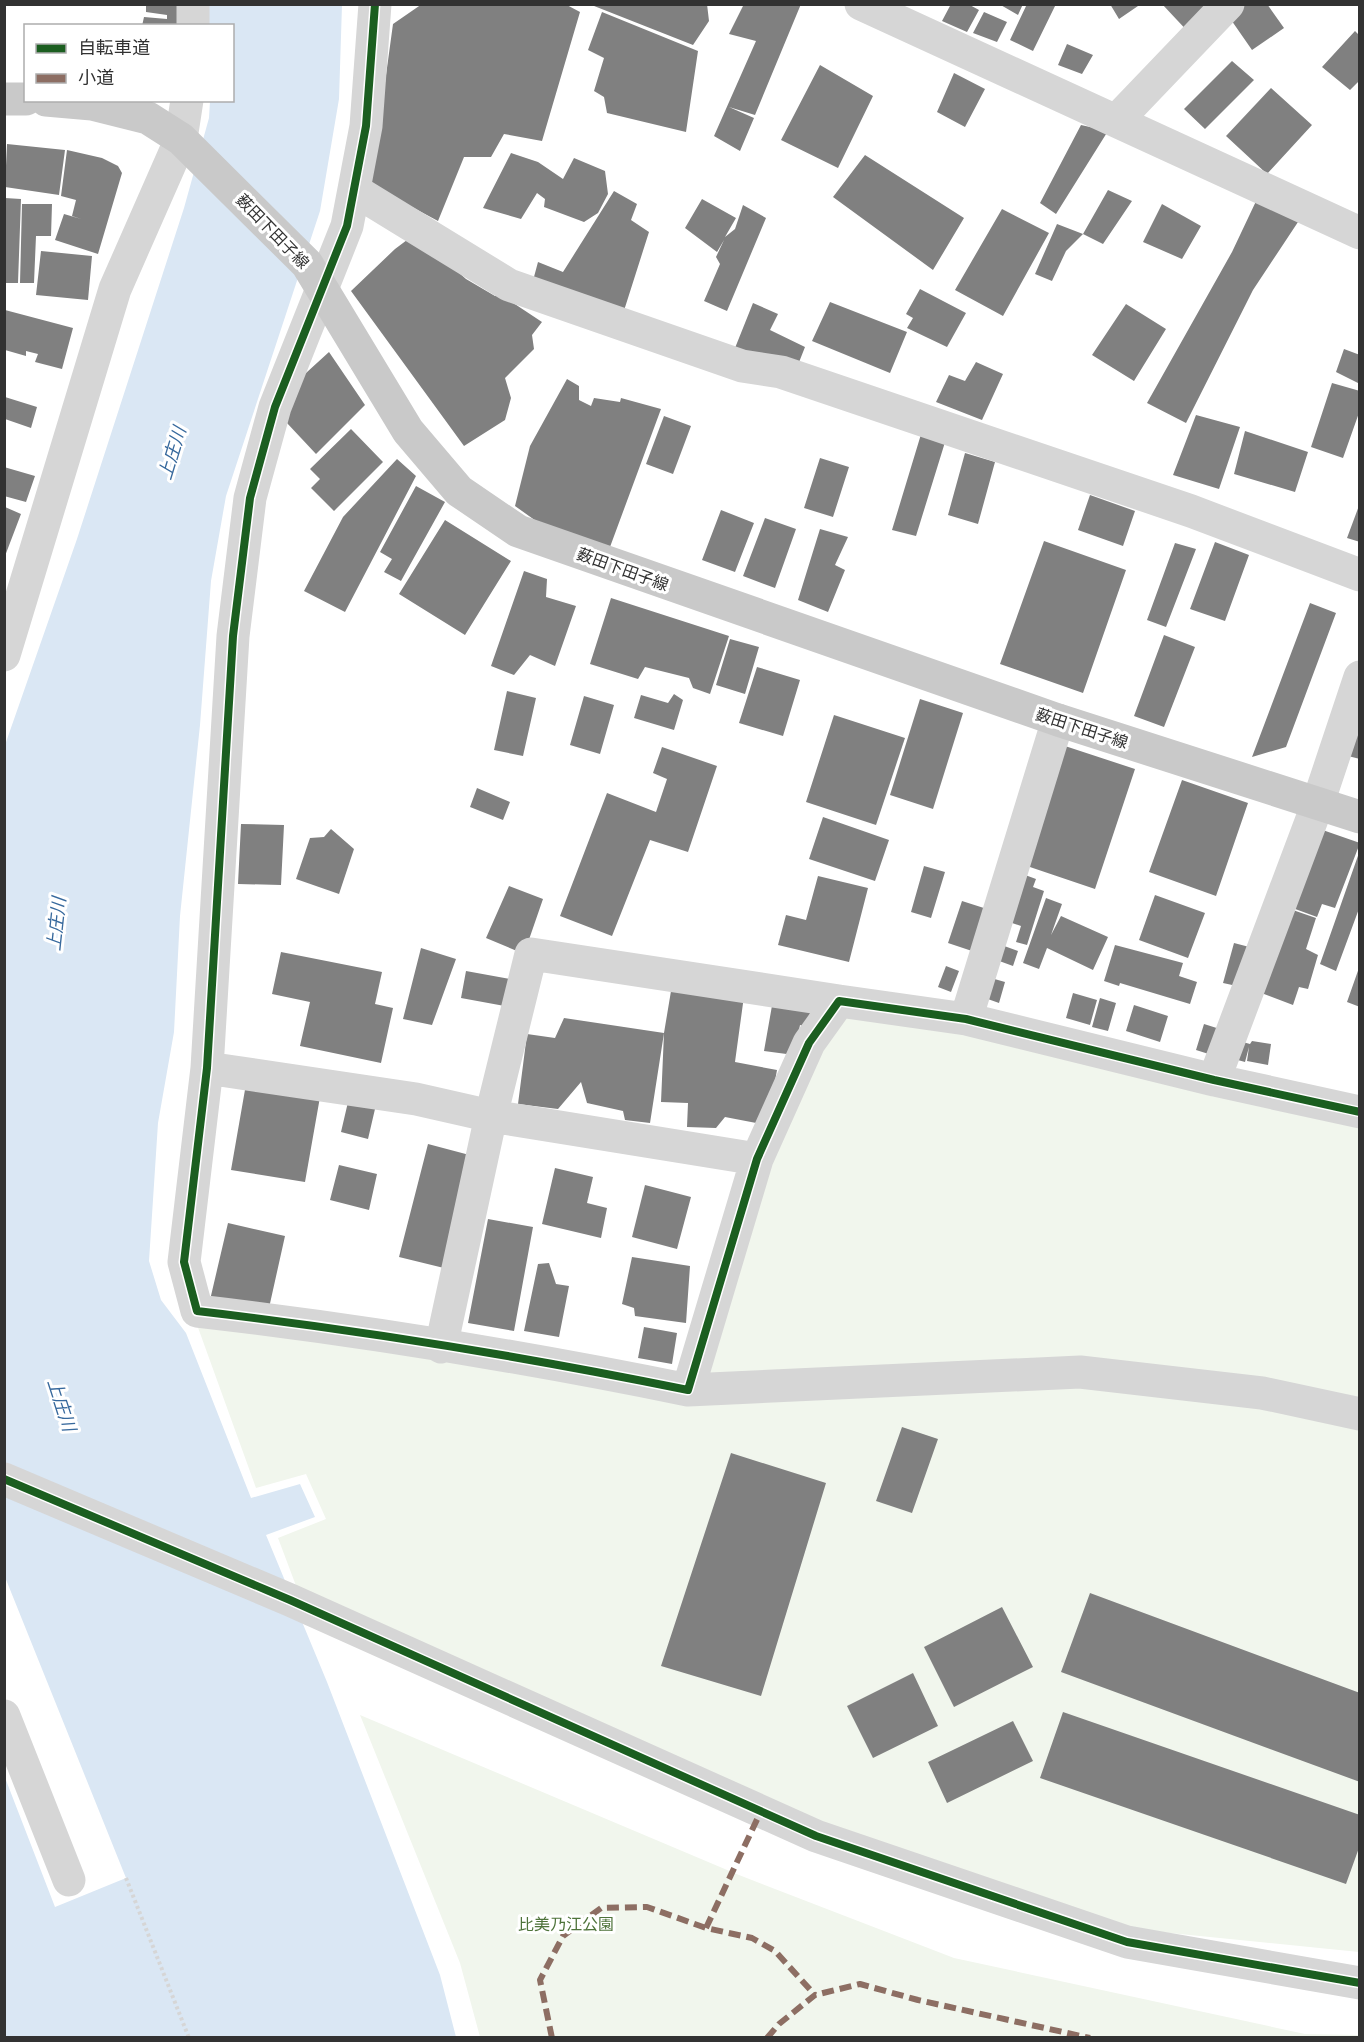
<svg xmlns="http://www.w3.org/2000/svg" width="1364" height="2042" viewBox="0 0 1364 2042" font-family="Quicksand,'Noto Sans JP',sans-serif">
  <rect width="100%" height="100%" fill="#fff"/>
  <!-- green -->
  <path fill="#f1f6ed" d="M844,1010L963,1028L1359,1128V1952L1130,1929L818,1823L298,1591L278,1538L326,1519L306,1474L256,1488L196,1322L533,1371L694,1402L766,1161Z
    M360,1715L739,1875L954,1958L1305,2034L1359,2035V2037H480L460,1963Z"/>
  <!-- water -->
  <path fill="#dae7f4" d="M208,5H342L339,99L320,211L226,496L211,581L200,725L180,916L174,1032L158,1123L149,1261L161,1300L186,1333L251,1498L300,1484L315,1517L266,1535L327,1682L440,1975L456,2037H5L4,1775L55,1907L126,1878L5,1577V745L77,539L184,208L209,118L210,101L232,100V26L209,25Z"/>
  <!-- building -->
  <path fill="#808080" d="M146,4H182L181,26H142L144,17L167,19V15L146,12Z
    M422,4H565L580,12L542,141L504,134L491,157H464L438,221L371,185L393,24Z
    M589,4H707L709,21L693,45Z
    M744,4H801L755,115L729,107L754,118L740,151L714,136L756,41L729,34Z
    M951,4H968L979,10L967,32L942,21Z
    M999,4H1023L1018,15Z
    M1027,4H1056L1033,51L1010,40Z
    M1110,4H1137L1138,6L1119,19Z
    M1162,4H1219L1192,36Z
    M1240,4H1267L1284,28L1252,50L1227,14Z
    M602,12L698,51L686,132L607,113L604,97L594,91L604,58L588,50Z
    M984,12L1007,22L997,42L973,33Z
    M1355,31L1360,36V80L1350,90L1322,67Z
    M1067,44L1093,55L1082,74L1058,65Z
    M1232,61L1254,80L1205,129L1184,109Z
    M820,65L873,96L838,168L781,140Z
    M954,73L985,89L965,127L937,112Z
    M1271,88L1312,125L1267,174L1226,136Z
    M1081,125L1108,131L1056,214L1040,203Z
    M7,144L65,150L59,195L5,187Z
    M67,150L102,158L118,166L122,173L98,254L55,240L64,214L81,219L72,216L76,200L61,196Z
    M511,153L538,162L563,179L574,158L605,171L608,194L598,213L584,222L544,207L545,199L537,193L521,219L483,208Z
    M865,155L964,218L933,270L833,197Z
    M1108,190L1132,201L1103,244L1083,234Z
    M614,191L637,204L631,220L649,232L621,320L531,288L538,262L563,272Z
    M1258,197L1298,222L1253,290L1186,423L1147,403L1232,252Z
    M5,198L21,199L18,283H4Z
    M702,199L736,218L725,237L735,229L743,205L766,218L727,311L704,301L720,264L716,257L724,240L717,252L685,228Z
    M22,204H52L51,236H36L34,283H20Z
    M1162,204L1201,226L1182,259L1143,242Z
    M1002,209L1049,233L1003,316L955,290Z
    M1057,224L1083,234L1066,251L1052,281L1035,274Z
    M415,234L466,279L495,296L501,295L542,322L532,335L534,349L505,378L511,398L505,420L464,446L351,291L395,249Z
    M41,251L92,256L88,300L36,295Z
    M920,289L966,313L947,347L907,328L913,318L906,314Z
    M830,302L907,332L890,373L812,341Z
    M753,303L778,314L770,330L805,347L794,375L733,353Z
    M1126,304L1166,329L1134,381L1092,355Z
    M5,310L73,328L62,369L35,362L38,354L26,351V356L5,350Z
    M1344,349L1360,355V384L1336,372Z
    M329,352L365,405L316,454L286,422L295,383Z
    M976,362L1003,374L982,420L936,402L949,375L965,381Z
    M567,379L579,386V400L591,406L594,398L620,402L621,398L661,409L610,547L543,526L515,506L530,446Z
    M1332,383L1360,391V410L1343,458L1311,447Z
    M5,397L37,407L31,428L5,419Z
    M1196,415L1240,427L1219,489L1173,475Z
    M664,416L691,426L673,474L646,464Z
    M351,429L383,462L334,511L311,488L320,479L310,469Z
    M922,431L946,439L916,536L892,530Z
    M1245,431L1308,452L1295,492L1234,474Z
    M965,453L995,462L978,524L948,515Z
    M820,458L849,467L833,517L804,508Z
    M397,459L416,476L345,612L304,591L343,517Z
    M4,467L35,476L26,502L4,496Z
    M416,486L445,502L401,581L384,572L392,559L380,552Z
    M1090,495L1135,511L1123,546L1078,530Z
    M1360,503V542L1347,538Z
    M5,507L21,514L5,556Z
    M721,510L754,523L735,572L702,560Z
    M765,518L796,529L775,588L743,576Z
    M445,520L511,561L465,635L399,594Z
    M820,529L848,537L835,565L845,570L828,612L798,600Z
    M1044,541L1126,570L1083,693L1000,664Z
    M1215,542L1249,555L1225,621L1190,609Z
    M1175,543L1196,549L1166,627L1147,620Z
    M524,571L547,579L546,597L576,606L555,666L530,655L514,675L491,666Z
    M611,598L729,636L710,694L693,688L689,678L645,667L638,679L590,664Z
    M1310,603L1336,613L1286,747L1252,757Z
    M1164,635L1195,647L1164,727L1134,716Z
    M730,639L759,647L745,694L716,685Z
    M757,667L800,680L783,736L739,723Z
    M507,691L536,698L523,756L494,750Z
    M674,694L683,700L674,730L634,718L641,695L668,703Z
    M584,696L614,705L600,754L570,745Z
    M920,699L963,713L933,809L890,795Z
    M1360,706V759L1344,755Z
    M834,715L905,738L876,825L806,802Z
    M1065,746L1135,769L1095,889L1024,865Z
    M662,747L717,766L688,852L650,840L612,936L560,916L607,793L656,812L667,779L653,773Z
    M1182,780L1248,803L1216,896L1149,872Z
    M477,788L510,802L503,820L470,807Z
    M823,817L889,840L875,881L809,859Z
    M241,824L284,825L281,885L238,884Z
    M1314,827L1360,843L1335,908L1322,904L1317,917L1287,906Z
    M331,829L354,849L339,894L296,879L310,838L324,837Z
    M1360,850V906L1336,971L1320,964Z
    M924,866L945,872L931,918L911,912Z
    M1017,872L1036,879L1033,887L1044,891L1027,945L1016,942L1021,926L1003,920Z
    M818,876L868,888L849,962L778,945L786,915L806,920Z
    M509,886L543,899L524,954L486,938Z
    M1155,895L1205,913L1188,958L1139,940Z
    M1046,898L1062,904L1051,935L1061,916L1108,937L1093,970L1047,948L1039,969L1023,963Z
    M962,901L987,909L972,951L948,943Z
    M1287,908L1316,918L1306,949L1318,955L1308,989L1299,987L1293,1005L1256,991Z
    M996,943L1018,951L1013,966L991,958Z
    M1234,943L1257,949L1246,988L1223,983Z
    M1115,945L1183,963L1179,976L1197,982L1190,1004L1120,983L1119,986L1104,981Z
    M421,948L456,959L432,1025L403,1019Z
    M281,952L382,972L375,1004L393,1008L381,1063L300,1046L310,1002L272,994Z
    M1360,965V1007L1347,1002Z
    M946,966L959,971L951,992L938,987Z
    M466,971L515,980L510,1007L461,998Z
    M991,978L1005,982L999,1003L985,998Z
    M672,985L744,996L735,1062L777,1070L767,1125L725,1117L716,1128L687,1127L688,1103L661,1102L664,1033Z
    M1073,993L1097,1000L1090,1025L1066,1018Z
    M1100,998L1116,1003L1108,1031L1092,1027Z
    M773,1000L812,1007L806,1027L800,1025L794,1055L764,1051Z
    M1134,1005L1168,1016L1160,1042L1126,1031Z
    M564,1018L664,1033L650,1123L625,1120L623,1111L587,1103L581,1082L558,1109L518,1104L527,1034L555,1038Z
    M1204,1024L1223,1030L1215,1056L1196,1050Z
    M1232,1039L1250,1044L1252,1041L1271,1044L1268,1065L1247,1061L1249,1047L1245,1062L1227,1057Z
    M246,1084L320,1097L305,1182L231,1170Z
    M348,1102L375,1109L368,1139L341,1132Z
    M428,1144L477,1157L448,1269L399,1257Z
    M339,1165L377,1174L369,1210L330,1200Z
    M555,1168L593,1177L587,1203L607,1208L601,1238L542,1224Z
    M645,1185L691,1197L677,1249L632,1237Z
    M488,1219L533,1227L514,1331L468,1323Z
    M228,1223L285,1236L269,1308L210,1300Z
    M632,1257L690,1266L686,1323L635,1316L634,1308L622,1304Z
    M549,1263L556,1284L569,1286L559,1337L524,1331L538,1264Z
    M644,1327L677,1333L672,1364L638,1358Z
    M902,1427L938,1439L912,1513L876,1501Z
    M731,1453L826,1483L761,1696L661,1666Z
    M1090,1593L1360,1693V1782L1061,1672Z
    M1002,1607L1033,1667L954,1707L924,1647Z
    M913,1673L938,1726L873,1758L847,1706Z
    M1063,1712L1360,1815V1845L1346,1884L1040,1778Z
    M1013,1721L1033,1761L947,1803L928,1762Z"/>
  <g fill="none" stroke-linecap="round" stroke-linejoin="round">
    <!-- path -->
    <path stroke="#d6d6d6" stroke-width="4" stroke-dasharray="3 3" stroke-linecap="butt" d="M126,1878L189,2038"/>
    <!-- minor -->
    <path stroke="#d6d6d6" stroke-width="33" d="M375,4L366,126L347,226L275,407L250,498L233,636L207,1068L184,1262L197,1311C361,1330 526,1357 688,1390L757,1159L809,1043L839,1001L966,1019L1214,1080L1360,1112
      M861,4L1360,233
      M193,26V4
      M1117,120L1228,4
      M354,190L509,285L742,366L781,372L1191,511L1360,575
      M4,655L115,289L181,139L187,100
      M966,1019L1058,720
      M207,1068L416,1099L491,1116L757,1159
      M1214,1080L1318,803L1360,677
      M441,1347L491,1116L531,954L839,1001
      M688,1390L1080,1372L1262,1393L1360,1414
      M4,1479L290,1600L816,1836L1127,1942L1360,1983
      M4,1716L69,1880"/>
    <!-- major -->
    <path stroke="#c9c9c9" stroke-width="33" d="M4,99H26
      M46,100L92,104L148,118L181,139L307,264L408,431L459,491L518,531L1058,720L1360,817"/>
    <!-- quiet -->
    <path stroke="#8d6e63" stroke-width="6" stroke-dasharray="12 6" stroke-linecap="butt" d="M706,1928L761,1811
      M552,2038L540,1980L563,1936L601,1908L647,1907L706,1928L752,1938L775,1951L815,1995
      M767,2038L779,2024L815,1995L860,1984L918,2000L1090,2038"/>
    <!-- cycleway casing -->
    <g stroke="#fff" stroke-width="11">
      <path id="cycleway" d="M375,4L366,126L347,226L275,407L250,498L233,636L207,1068L184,1262L197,1311C361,1330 526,1357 688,1390L757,1159L809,1043L839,1001L966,1019L1214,1080L1360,1112
        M4,1479L290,1600L816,1836L1127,1942L1360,1983"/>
    </g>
    <!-- cycleway -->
    <use href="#cycleway" stroke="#1b5e20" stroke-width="8"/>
  </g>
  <g text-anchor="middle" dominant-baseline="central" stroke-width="6" stroke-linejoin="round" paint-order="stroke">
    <!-- street labels -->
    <g font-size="16" fill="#323232" stroke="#fff">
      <text transform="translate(273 231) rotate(46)">薮田下田子線</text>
      <text transform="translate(623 569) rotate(20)">薮田下田子線</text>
      <text transform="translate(1082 728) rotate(18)">薮田下田子線</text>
    </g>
    <!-- park labels -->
    <g font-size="16" fill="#4e733a" stroke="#fff">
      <text x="566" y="1924">比美乃江公園</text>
    </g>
    <!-- water labels -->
    <g font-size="18" font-style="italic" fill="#37699d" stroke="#fff">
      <text transform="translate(172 453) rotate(-73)">上庄川</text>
      <text transform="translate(56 924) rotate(-84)">上庄川</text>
      <text transform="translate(62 1405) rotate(72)">上庄川</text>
    </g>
  </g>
  <!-- border -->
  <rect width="1364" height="2042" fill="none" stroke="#323232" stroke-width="12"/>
  <!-- legend -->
  <rect x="24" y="24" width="210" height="78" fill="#ffffff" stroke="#adadad" stroke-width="1.5"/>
  <rect x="36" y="44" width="30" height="9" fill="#1b5e20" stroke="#adadad" stroke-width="1.5"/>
  <text x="78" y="54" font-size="18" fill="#323232">自転車道</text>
  <rect x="36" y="74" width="30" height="9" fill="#8d6e63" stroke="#adadad" stroke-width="1.5"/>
  <text x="78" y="84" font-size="18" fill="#323232">小道</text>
</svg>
